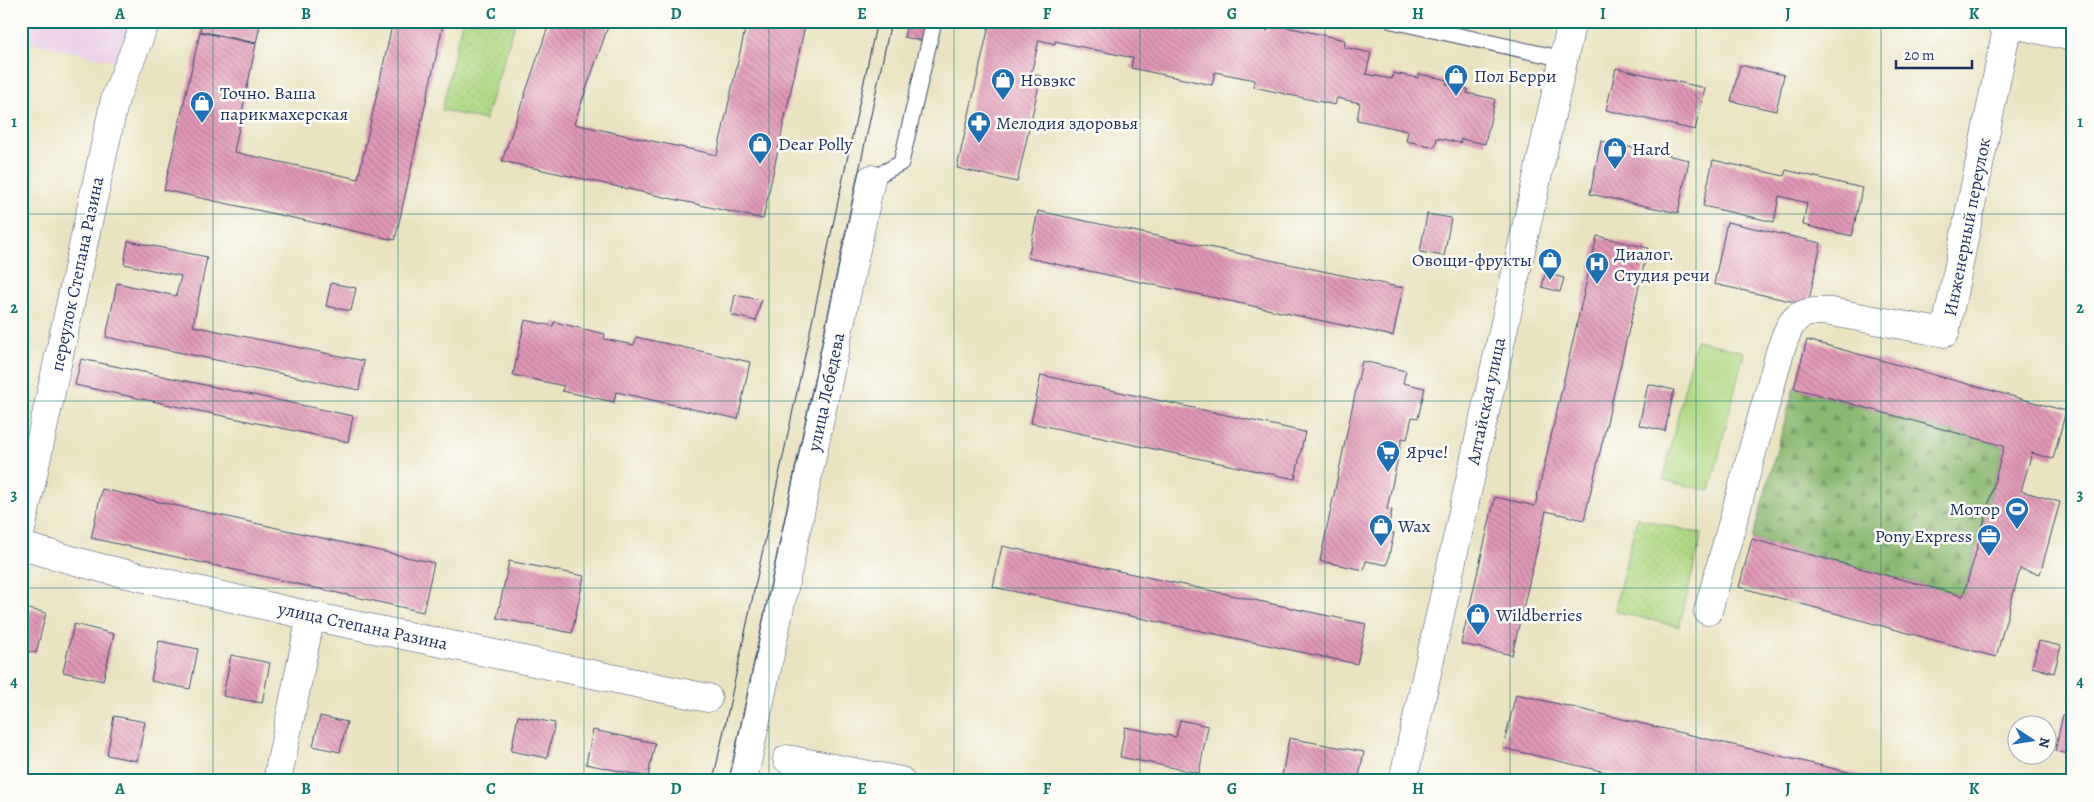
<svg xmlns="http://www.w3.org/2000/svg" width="2094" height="802" viewBox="0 0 2094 802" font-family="Alegreya,serif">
  <defs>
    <pattern id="forest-firs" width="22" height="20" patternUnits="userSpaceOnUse" patternTransform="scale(1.25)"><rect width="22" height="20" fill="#8ab871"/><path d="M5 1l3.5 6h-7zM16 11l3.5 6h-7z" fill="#709660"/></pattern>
    <pattern id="park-dots" width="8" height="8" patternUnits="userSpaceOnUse" patternTransform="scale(1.25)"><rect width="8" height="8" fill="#aed883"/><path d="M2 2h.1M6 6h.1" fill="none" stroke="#95ba74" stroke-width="1.8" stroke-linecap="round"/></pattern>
    <pattern id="building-back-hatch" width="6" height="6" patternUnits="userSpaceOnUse" patternTransform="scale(1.25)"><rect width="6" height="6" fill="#e197b6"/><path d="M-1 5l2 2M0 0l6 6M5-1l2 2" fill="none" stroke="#b67c97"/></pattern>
  </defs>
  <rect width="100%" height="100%" fill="#fdfcf7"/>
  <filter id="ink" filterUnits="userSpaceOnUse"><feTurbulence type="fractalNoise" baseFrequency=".02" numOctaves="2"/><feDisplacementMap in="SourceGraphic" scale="10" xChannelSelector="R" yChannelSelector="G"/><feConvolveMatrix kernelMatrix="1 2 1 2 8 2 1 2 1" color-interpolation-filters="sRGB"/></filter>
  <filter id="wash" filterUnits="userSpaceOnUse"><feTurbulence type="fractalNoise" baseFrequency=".0096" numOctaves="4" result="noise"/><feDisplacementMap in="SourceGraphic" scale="20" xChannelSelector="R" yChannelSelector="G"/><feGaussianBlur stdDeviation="1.12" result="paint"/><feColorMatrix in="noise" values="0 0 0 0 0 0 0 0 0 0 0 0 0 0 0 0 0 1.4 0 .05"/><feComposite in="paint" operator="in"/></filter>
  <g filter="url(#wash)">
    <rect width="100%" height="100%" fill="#eae3c1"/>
    <!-- built -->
    <path fill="#ecd1ea" d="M21,21H131L115,61L21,40Z"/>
    <!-- forest -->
    <path fill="url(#forest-firs)" stroke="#527468" d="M1794,388L2004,446L1963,596L1752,539Z"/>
    <!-- park -->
    <path fill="url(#park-dots)" stroke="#648470" d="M462,21H516L485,120L442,110Z
      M1637,518L1702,534L1679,627L1614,611Z"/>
    <!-- pitch -->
    <path fill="#aed883" stroke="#648470" d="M1696,340L1744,352L1710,491L1663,480Z"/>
    <g id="blocks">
      <!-- building -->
      <path fill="url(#building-back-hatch)" d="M202,21H261L256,43L200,31Z
        M393,21H444L395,240L164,190L200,32L256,44L234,152L358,179Z
        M550,21H610L574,124L717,155L747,21H806L763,219L502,161Z
        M908,21H928L924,41L904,37Z
        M990,21H1225L1268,31L1269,23L1345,40L1344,47L1371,53L1366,74L1392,79L1393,73L1418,78L1419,74L1448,80L1446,84L1468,89L1467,93L1495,99L1485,144L1461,139L1460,143L1437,138L1435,147L1406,141L1408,131L1357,120L1360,103L1337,98L1335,105L1254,87L1255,80L1215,72L1212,85L1131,68L1133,58L1055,41V44L1039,40L1031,74L1041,76L1017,182L957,168Z
        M1740,65L1784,75L1776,111L1731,101Z
        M1616,68L1705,88L1695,130L1606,110Z
        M1601,141L1689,160L1678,213L1590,194Z
        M1713,160L1784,176L1786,170L1862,188L1852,236L1803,225L1807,203L1779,196L1774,222L1703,206Z
        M1038,211L1403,288L1393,336L1028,258Z
        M1427,214L1451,218L1444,256L1420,252Z
        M1727,222L1821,243L1808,305L1714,284Z
        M1597,236L1648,248L1584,520L1546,511L1512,655L1461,644L1495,497L1535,506Z
        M128,241L207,257L193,326L364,361L359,390L106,337L117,283L176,296L181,276L124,264Z
        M1545,273L1564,278L1560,292L1542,287Z
        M331,283L356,288L351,311L326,306Z
        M735,295L761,300L756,321L731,315Z
        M525,320L553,326L554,322L605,334L604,339L634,345L636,337L750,362L738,419L616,392L614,402L562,391L564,386L513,375Z
        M1807,340L2066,411L2053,459L2032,453L2021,491L2060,502L2040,574L2020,569L1996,657L1739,587L1752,539L1963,596L1974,559L2004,446L1794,388Z
        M81,359L353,416L348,442L75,385Z
        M1362,361L1406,371L1403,383L1425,388L1418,418L1412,417L1407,439L1402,438L1387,509L1392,510L1387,532L1394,533L1387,565L1366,561L1364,570L1320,561Z
        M1041,375L1305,432L1295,479L1031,423Z
        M1648,384L1674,390L1665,431L1639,425Z
        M102,489L434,563L423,612L91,538Z
        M1002,546L1366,624L1357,664L993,587Z
        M509,561L584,576L572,633L497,618Z
        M21,607L46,613L36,653L21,650Z
        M74,624L114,634L103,681L63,672Z
        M159,641L198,649L190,689L151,681Z
        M2039,641L2061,646L2054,673L2032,667Z
        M231,655L270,663L262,703L223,696Z
        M1516,694L1882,780V781H1644L1503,748Z
        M2063,715L2073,717V755L2055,751Z
        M114,716L145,722L137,761L107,755Z
        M320,716L347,722L340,752L313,746Z
        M518,716L555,723L547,758L511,751Z
        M1180,720L1208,726L1199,773L1120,757L1125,727L1176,737Z
        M593,730L655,743L648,777L586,764Z
        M1289,738L1364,752L1358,781H1281Z"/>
    </g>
  </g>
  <g filter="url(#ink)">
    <use href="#blocks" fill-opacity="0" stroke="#3a4a6d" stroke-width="1"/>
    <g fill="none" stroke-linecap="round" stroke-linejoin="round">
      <!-- lane casing -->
      <g stroke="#3a4a6d" stroke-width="17">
        <path id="lane" d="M1392,21L1564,59
          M871,179L901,163L934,21"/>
      </g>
      <!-- street casing -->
      <g stroke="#3a4a6d" stroke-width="29">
        <path id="street" d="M21,530L115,99L146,21
          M21,546L101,568L311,616L708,698
          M1708,611L1780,352C1790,321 1795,308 1831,312L1945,333L2008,23
          M787,759L901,781
          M277,781L311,616
          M743,781L871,179
          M1403,781L1572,21"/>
      </g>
      <!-- primary casing -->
      <g stroke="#3a4a6d" stroke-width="29">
        <path id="primary" d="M1999,21L2073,37"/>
      </g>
      <!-- lane -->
      <use href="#lane" stroke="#fff" stroke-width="15"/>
      <!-- street -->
      <use href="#street" stroke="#fff" stroke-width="28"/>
      <!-- primary -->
      <use href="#primary" stroke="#fff" stroke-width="28"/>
      <!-- tram -->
      <path stroke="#1b2f5e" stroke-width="1" d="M713,781L877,21
        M729,781L891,21"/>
    </g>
  </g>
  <!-- grid -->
  <path fill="none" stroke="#0f766e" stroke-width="1" stroke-opacity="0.55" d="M213,21V781M398,21V781M584,21V781M769,21V781M954,21V781M1140,21V781M1325,21V781M1510,21V781M1696,21V781M1881,21V781M21,214H2073M21,401H2073M21,588H2073"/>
  <!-- icons -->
  <defs>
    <g id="shop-pin" transform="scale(1.25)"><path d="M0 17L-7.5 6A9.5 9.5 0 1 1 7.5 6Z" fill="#1f6fb2" stroke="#fdfcf7"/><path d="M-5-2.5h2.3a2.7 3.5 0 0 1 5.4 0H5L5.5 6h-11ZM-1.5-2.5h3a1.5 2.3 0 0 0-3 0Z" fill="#fff"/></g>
    <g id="pharmacy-pin" transform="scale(1.25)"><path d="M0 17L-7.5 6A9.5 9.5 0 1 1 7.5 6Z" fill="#1f6fb2" stroke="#fdfcf7"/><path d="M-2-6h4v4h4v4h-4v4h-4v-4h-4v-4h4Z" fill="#fff"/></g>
    <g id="hospital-pin" transform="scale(1.25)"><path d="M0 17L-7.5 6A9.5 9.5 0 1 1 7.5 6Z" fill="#1f6fb2" stroke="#fdfcf7"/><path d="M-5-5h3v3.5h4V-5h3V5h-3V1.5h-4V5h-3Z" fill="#fff"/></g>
    <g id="supermarket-pin" transform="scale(1.25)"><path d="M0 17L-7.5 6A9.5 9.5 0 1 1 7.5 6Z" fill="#1f6fb2" stroke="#fdfcf7"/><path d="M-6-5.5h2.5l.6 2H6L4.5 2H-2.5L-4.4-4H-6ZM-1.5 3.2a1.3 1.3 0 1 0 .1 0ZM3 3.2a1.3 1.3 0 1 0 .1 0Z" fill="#fff"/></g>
    <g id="stadium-pin" transform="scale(1.25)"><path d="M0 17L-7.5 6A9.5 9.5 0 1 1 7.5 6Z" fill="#1f6fb2" stroke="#fdfcf7"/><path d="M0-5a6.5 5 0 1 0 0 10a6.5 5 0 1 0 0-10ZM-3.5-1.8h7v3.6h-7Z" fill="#fff"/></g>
    <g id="office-pin" transform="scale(1.25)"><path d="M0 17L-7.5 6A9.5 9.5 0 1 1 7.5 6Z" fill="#1f6fb2" stroke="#fdfcf7"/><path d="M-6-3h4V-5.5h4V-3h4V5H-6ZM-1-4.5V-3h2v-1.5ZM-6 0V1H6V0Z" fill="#fff"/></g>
  </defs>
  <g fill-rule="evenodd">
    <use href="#shop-pin" x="1456" y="76"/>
    <use href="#shop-pin" x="1003" y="80"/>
    <use href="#shop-pin" x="202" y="103"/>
    <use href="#pharmacy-pin" x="979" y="123"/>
    <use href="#shop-pin" x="760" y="144"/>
    <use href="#shop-pin" x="1615" y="149"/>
    <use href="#shop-pin" x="1550" y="260"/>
    <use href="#hospital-pin" x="1597" y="264"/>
    <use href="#supermarket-pin" x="1388" y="452"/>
    <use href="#stadium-pin" x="2017" y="509"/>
    <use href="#shop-pin" x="1381" y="526"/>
    <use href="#office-pin" x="1989" y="536"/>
    <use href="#shop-pin" x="1478" y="615"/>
  </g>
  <g text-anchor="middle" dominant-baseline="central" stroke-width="5" stroke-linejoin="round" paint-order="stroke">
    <!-- poi labels -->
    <g font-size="18" fill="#1b2f5e" stroke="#fdfcf7" text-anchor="start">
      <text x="1474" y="76">Пол Берри</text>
      <text x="1020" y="80">Новэкс</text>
      <text x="220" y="93">Точно. Ваша<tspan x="220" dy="21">парикмахерская</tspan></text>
      <text x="996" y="123">Мелодия здоровья</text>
      <text x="778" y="144">Dear Polly</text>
      <text x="1632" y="149">Hard</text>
      <text x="1614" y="254">Диалог.<tspan x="1614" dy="21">Студия речи</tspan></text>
      <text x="1532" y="260" text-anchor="end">Овощи-фрукты</text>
      <text x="1406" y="452">Ярче!</text>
      <text x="2000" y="509" text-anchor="end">Мотор</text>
      <text x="1398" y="526">Wax</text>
      <text x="1972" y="536" text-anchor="end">Pony Express</text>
      <text x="1496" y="615">Wildberries</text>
    </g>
    <!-- street labels -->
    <g font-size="18" fill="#1b2f5e" stroke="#fdfcf7">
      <text transform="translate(1967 227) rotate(-79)">Инженерный переулок</text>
      <text transform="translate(77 274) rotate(-78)">переулок Степана Разина</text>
      <text transform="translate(826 392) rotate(-78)">улица Лебедева</text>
      <text transform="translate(1486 401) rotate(-78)">Алтайская улица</text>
      <text transform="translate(363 626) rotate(12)">улица Степана Разина</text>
    </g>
  </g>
  <!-- margin -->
  <rect width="2094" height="802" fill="none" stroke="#fdfcf7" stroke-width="55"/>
  <!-- north arrow -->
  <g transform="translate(2032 740) rotate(102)"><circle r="24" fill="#fdfcf7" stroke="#a3aaba"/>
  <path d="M0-4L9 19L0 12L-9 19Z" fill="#1f6fb2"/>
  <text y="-8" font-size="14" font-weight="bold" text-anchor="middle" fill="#1b2f5e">N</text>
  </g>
  <!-- scale -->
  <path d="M1896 60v8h76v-8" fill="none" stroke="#1b2f5e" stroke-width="2.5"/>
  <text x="1904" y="60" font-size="15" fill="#1b2f5e" stroke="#fdfcf7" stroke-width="4" paint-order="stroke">20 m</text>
  <rect x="28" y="28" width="2038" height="746" fill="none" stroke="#0f766e" stroke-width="2"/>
  <g font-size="16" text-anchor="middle" font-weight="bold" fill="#0f766e">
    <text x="120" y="19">A</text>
    <text x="306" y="19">B</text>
    <text x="491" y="19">C</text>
    <text x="676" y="19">D</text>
    <text x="862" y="19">E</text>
    <text x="1047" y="19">F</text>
    <text x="1232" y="19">G</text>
    <text x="1418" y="19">H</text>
    <text x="1603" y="19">I</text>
    <text x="1788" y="19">J</text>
    <text x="1974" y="19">K</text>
    <text x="14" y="127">1</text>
    <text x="2080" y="127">1</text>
    <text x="14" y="313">2</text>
    <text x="2080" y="313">2</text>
    <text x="14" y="500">3</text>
    <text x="2080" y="500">3</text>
    <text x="14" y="687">4</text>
    <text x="2080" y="687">4</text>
    <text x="120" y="794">A</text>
    <text x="306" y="794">B</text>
    <text x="491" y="794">C</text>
    <text x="676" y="794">D</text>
    <text x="862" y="794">E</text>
    <text x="1047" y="794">F</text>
    <text x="1232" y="794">G</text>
    <text x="1418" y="794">H</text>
    <text x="1603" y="794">I</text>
    <text x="1788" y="794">J</text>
    <text x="1974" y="794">K</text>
  </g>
</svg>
